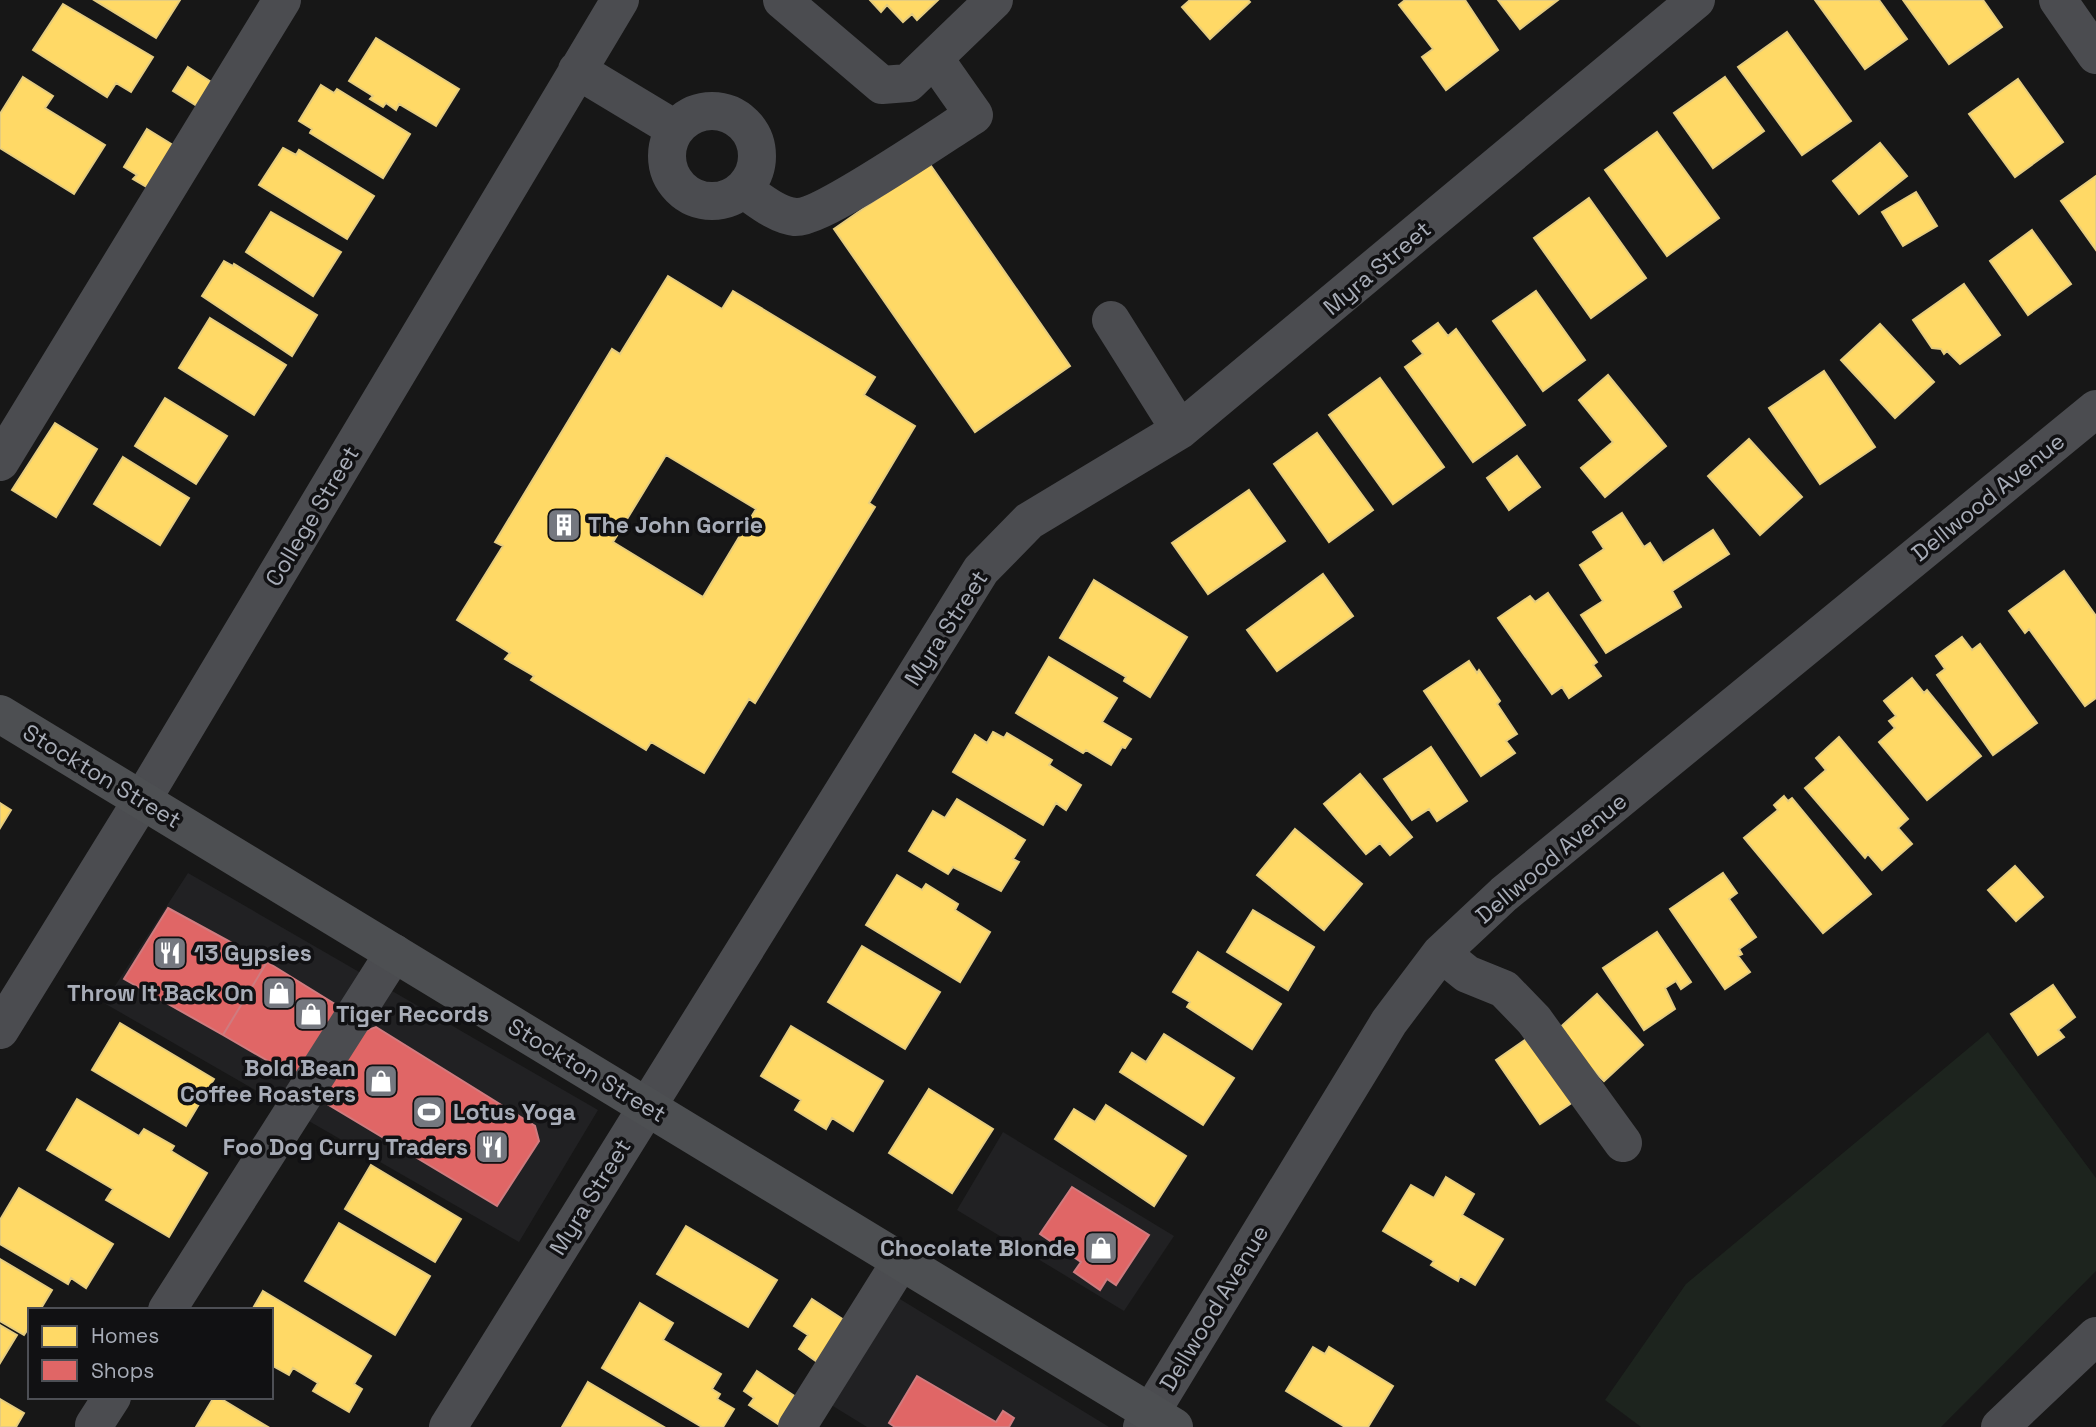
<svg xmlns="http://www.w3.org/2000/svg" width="2096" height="1427" viewBox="0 0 2096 1427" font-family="'Space Grotesk',sans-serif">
  <rect width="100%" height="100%" fill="#171717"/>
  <!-- built -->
  <path fill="#212123" d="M188,873L598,1110L519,1242L104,1003Z
    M1003,1132L1174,1236L1124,1311L957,1210Z
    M895,1296L1109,1427H867L828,1403Z"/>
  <!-- green -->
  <path fill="#1d241e" d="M1988,1032L2096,1178V1271L1941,1427H1641L1605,1400L1686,1284Z"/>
  <!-- homes -->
  <path fill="#ffd966" stroke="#e5cc7f" stroke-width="2" fill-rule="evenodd" d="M94,0H180L156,38Z
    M870,0H938L917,20L912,14L903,22L887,5L881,12Z
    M1190,0H1248L1250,2L1210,39L1182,7Z
    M1405,0H1465L1498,50L1446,90L1422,57L1433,49L1399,5Z
    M1498,0H1558L1520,29Z
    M1815,0H1879L1907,39L1865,69Z
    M1903,0H1983L2002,27L1949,64Z
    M63,4L153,57L131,92L116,83L107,97L33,50Z
    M1787,32L1851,121L1802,155L1738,67Z
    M376,38L459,89L436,126L399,104L396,110L386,103L383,107L370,99L373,96L349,81Z
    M188,67L219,87L205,111L173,91Z
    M23,77L53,96L45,108L105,145L74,194L0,148V114Z
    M1725,77L1764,131L1713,168L1674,113Z
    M2018,79L2063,142L2015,177L1969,114Z
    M321,85L334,93L337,89L410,134L383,178L310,133L312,129L299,121Z
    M147,129L181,150L155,192L133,179L137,175L124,167Z
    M1657,132L1719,218L1667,256L1605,170Z
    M1880,143L1907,176L1859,214L1833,181Z
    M283,148L296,155L299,150L374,196L347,239L259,185Z
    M929,163L1070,366L975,432L834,229Z
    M2096,176V250L2061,201Z
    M1916,192L1937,226L1903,246L1882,212Z
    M1589,198L1646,278L1591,318L1534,238Z
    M271,212L341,252L313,296L246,252Z
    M2032,230L2071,284L2028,315L1990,261Z
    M224,261L233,266L234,264L317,315L292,356L202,296Z
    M668,276L722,309L733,291L875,377L864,395L915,426L869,503L875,507L755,703L749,699L704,773L651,742L646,750L531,680L534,676L505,659L510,653L457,620L503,546L495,542L612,349L620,354ZM666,455L756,509L703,597L613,542Z
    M1964,284L2000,335L1960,364L1947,351L1944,354L1941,349L1932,348L1913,320Z
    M1536,291L1585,360L1543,391L1493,321Z
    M210,318L286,365L254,415L179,368Z
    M1438,323L1448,336L1456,329L1525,425L1473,462L1405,367L1423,354L1413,341Z
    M1880,324L1934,382L1895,418L1841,360Z
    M1824,371L1875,447L1820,484L1769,408Z
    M1608,375L1666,446L1605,497L1581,468L1613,442L1579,400Z
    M1380,378L1444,467L1393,504L1329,415Z
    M165,398L227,436L196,484L135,446Z
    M55,423L97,449L56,517L12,490Z
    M1317,433L1373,510L1329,542L1274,464Z
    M1749,439L1802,497L1760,535L1708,476Z
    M1517,456L1540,487L1509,510L1487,478Z
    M123,457L189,498L160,545L94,504Z
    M1249,490L1285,541L1208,594L1172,543Z
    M1622,513L1644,547L1650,543L1663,563L1713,530L1729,554L1672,591L1681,607L1606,653L1581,615L1603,601L1580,565L1604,549L1593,532Z
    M2064,571L2096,616V698L2085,706L2029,629L2025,633L2009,611Z
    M1323,574L1353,616L1277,671L1247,630Z
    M1094,580L1187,637L1150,697L1124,681L1126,677L1060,638Z
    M1548,593L1597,662L1593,665L1601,676L1569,698L1562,687L1552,694L1498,618L1530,596L1535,602Z
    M1962,637L1972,650L1980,644L2037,723L1993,755L1937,675L1945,669L1936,656Z
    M1049,657L1117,698L1102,722L1131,739L1125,748L1122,747L1111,765L1086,750L1083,753L1016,713Z
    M1469,661L1477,673L1479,670L1500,701L1497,704L1517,734L1506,741L1515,753L1481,776L1424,691Z
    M1912,678L1924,693L1927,690L1981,756L1927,800L1879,742L1895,728L1889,721L1896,716L1884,701Z
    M993,732L1004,738L1007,733L1052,760L1049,765L1081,785L1066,810L1056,803L1043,825L953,772L975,735L987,743Z
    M1839,737L1908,819L1898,828L1912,844L1882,870L1868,854L1865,858L1805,788L1826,770L1816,758Z
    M1431,747L1467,801L1437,821L1429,809L1412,820L1384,779Z
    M1360,774L1412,837L1390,855L1380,843L1366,854L1324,804Z
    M1784,796L1788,801L1792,798L1871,894L1823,933L1744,838L1778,810L1774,805Z
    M957,799L1025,840L1013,859L1019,862L1001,891L953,867L948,874L909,851L933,811L945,818Z
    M0,803L11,810L0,828Z
    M1295,829L1362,884L1324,930L1257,875Z
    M2015,866L2043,897L2016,921L1988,890Z
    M1723,873L1737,893L1729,899L1756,937L1739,949L1742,954L1738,956L1750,972L1725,989L1670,909Z
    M897,875L922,890L926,884L958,904L955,910L990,932L960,982L866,925Z
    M1253,910L1314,947L1288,990L1227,952Z
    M1657,932L1691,982L1681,989L1676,981L1665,988L1675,1009L1644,1030L1603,968Z
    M862,946L940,992L905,1049L828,1002Z
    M1198,952L1281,1004L1252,1049L1187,1007L1190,1002L1173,992Z
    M2053,985L2075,1017L2058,1030L2064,1037L2038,1055L2011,1014Z
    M1597,994L1643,1045L1604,1081L1555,1032Z
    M120,1023L214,1079L186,1126L92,1070Z
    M791,1026L883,1081L853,1131L832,1118L826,1129L795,1110L801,1100L761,1076Z
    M1164,1034L1234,1078L1203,1125L1120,1072L1132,1053L1146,1062Z
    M1532,1035L1576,1100L1540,1124L1496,1060Z
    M929,1089L993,1129L952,1193L889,1153Z
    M77,1099L139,1136L144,1129L174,1146L171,1151L207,1173L169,1237L106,1200L113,1189L47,1150Z
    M1106,1105L1186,1156L1154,1206L1055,1139L1074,1109L1095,1122Z
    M371,1165L461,1219L435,1262L345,1209Z
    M1446,1177L1474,1194L1462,1215L1503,1239L1475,1285L1460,1276L1458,1281L1431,1265L1434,1261L1383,1231L1411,1185L1434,1198Z
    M19,1188L113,1244L86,1288L71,1278L68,1284L0,1244V1220Z
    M339,1223L430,1276L395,1335L305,1281Z
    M686,1226L777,1280L748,1327L657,1274Z
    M0,1259L52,1290L40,1310H30V1326L24,1335L0,1321Z
    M263,1291L371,1356L354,1384L362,1389L349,1412L313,1391L318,1383L293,1368L289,1375L271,1365V1310H252Z
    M812,1299L847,1322L820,1364L799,1349L808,1335L794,1326Z
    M640,1303L673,1323L663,1340L721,1374L712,1389L720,1394L717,1399L734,1409L723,1427H702L602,1368Z
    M0,1325L17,1335L0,1363Z
    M1313,1347L1325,1354L1329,1347L1393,1386L1368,1427H1345L1286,1391Z
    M757,1371L799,1399L781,1426L749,1405L754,1398L744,1391Z
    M588,1382L664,1427H562Z
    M214,1397H218L268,1427H196Z
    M0,1399L24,1413L16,1427H0Z"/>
  <!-- shops -->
  <path fill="#e06666" stroke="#cf7b7f" stroke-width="2" d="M168,908L267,962L223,1035L124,979Z
    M267,962L343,1009L301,1080L223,1035Z
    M376,1027L535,1126L539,1141L497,1206L317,1098L359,1033Z
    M1072,1187L1149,1235L1116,1285L1107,1279L1100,1290L1074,1272L1081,1262L1040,1234Z
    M917,1376L996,1422L1003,1411L1014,1418L1009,1427H895L889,1423Z"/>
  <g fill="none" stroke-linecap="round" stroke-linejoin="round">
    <!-- minor -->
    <path stroke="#4b4c50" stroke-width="38" d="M782,0L882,85L908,83L994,0
      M2058,0L2096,55
      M577,70L675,129
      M667 156a45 45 0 1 1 90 0a45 45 0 1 1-90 0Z
      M743,189C758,199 776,215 795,217C821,219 945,133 974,115L934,58
      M1111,320L1180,430
      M0,462L282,0
      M1441,953L1467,974L1504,989L1534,1020L1623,1143
      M0,1030L142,800L620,0
      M167,1310L394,953
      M94,1425L112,1397
      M448,1427L981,570L1029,521L1180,430L1696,0
      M797,1427L901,1261
      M1142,1427L1389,1022L1441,953L1504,894L2096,409
      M2000,1427L2096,1336"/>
    <!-- major -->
    <path stroke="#4d4f52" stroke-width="38" d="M0,714L1174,1427"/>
  </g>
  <!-- icons -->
  <defs>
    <g id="building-square" transform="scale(1.75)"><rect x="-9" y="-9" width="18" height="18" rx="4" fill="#757880" stroke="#111113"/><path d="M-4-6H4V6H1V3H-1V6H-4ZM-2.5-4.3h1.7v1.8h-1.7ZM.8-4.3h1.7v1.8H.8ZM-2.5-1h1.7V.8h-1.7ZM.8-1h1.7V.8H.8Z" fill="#fff"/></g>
    <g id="restaurant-square" transform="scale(1.75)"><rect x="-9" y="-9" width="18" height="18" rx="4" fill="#757880" stroke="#111113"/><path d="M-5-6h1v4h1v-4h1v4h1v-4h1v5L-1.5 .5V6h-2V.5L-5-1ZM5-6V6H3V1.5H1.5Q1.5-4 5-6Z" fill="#fff"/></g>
    <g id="shop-square" transform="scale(1.75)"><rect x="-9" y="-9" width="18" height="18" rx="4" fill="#757880" stroke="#111113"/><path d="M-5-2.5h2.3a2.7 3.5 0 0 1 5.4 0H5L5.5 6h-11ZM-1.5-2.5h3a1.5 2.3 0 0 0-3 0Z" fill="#fff"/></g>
    <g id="stadium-square" transform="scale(1.75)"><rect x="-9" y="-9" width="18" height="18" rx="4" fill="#757880" stroke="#111113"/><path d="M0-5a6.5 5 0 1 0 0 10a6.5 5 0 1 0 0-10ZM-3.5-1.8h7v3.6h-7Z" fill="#fff"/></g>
  </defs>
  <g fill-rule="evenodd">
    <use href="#building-square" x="564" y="525"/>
    <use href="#restaurant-square" x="170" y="953"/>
    <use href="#shop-square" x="279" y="993"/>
    <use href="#shop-square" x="311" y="1014"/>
    <use href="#shop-square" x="381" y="1081"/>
    <use href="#stadium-square" x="429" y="1112"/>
    <use href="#restaurant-square" x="492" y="1147"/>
    <use href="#shop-square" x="1101" y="1248"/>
  </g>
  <g text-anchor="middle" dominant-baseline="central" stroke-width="7" stroke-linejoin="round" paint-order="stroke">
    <!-- street labels -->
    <g font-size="23" fill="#a8adb8" stroke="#111113">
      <text transform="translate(1377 268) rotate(-40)">Myra Street</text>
      <text transform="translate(1988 497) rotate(-39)">Dellwood Avenue</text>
      <text transform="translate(312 516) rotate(-59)">College Street</text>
      <text transform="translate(946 628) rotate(-57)">Myra Street</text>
      <text transform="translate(102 776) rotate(31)">Stockton Street</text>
      <text transform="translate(1551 858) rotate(-40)">Dellwood Avenue</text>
      <text transform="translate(587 1070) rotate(31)">Stockton Street</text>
      <text transform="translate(590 1197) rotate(-58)">Myra Street</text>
      <text transform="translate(1214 1308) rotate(-59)">Dellwood Avenue</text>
    </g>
    <!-- poi labels -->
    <g font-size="23" font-weight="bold" fill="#a8adb8" stroke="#111113" text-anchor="start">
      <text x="588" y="525">The John Gorrie</text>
      <text x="194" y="953">13 Gypsies</text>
      <text x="254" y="993" text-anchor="end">Throw It Back On</text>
      <text x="336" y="1014">Tiger Records</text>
      <text x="356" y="1068" text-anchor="end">Bold Bean<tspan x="356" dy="26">Coffee Roasters</tspan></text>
      <text x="453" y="1112">Lotus Yoga</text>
      <text x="468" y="1147" text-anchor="end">Foo Dog Curry Traders</text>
      <text x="1076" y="1248" text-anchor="end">Chocolate Blonde</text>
    </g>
  </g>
  <!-- legend -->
  <rect x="28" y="1308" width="245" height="91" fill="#111113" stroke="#4d4f55" stroke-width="2"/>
  <rect x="42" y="1326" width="35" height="21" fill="#ffd966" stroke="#4d4f55" stroke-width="2"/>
  <text x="91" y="1343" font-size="21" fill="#a8adb8">Homes</text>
  <rect x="42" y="1360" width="35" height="21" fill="#e06666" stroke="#4d4f55" stroke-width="2"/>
  <text x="91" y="1378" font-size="21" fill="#a8adb8">Shops</text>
</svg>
